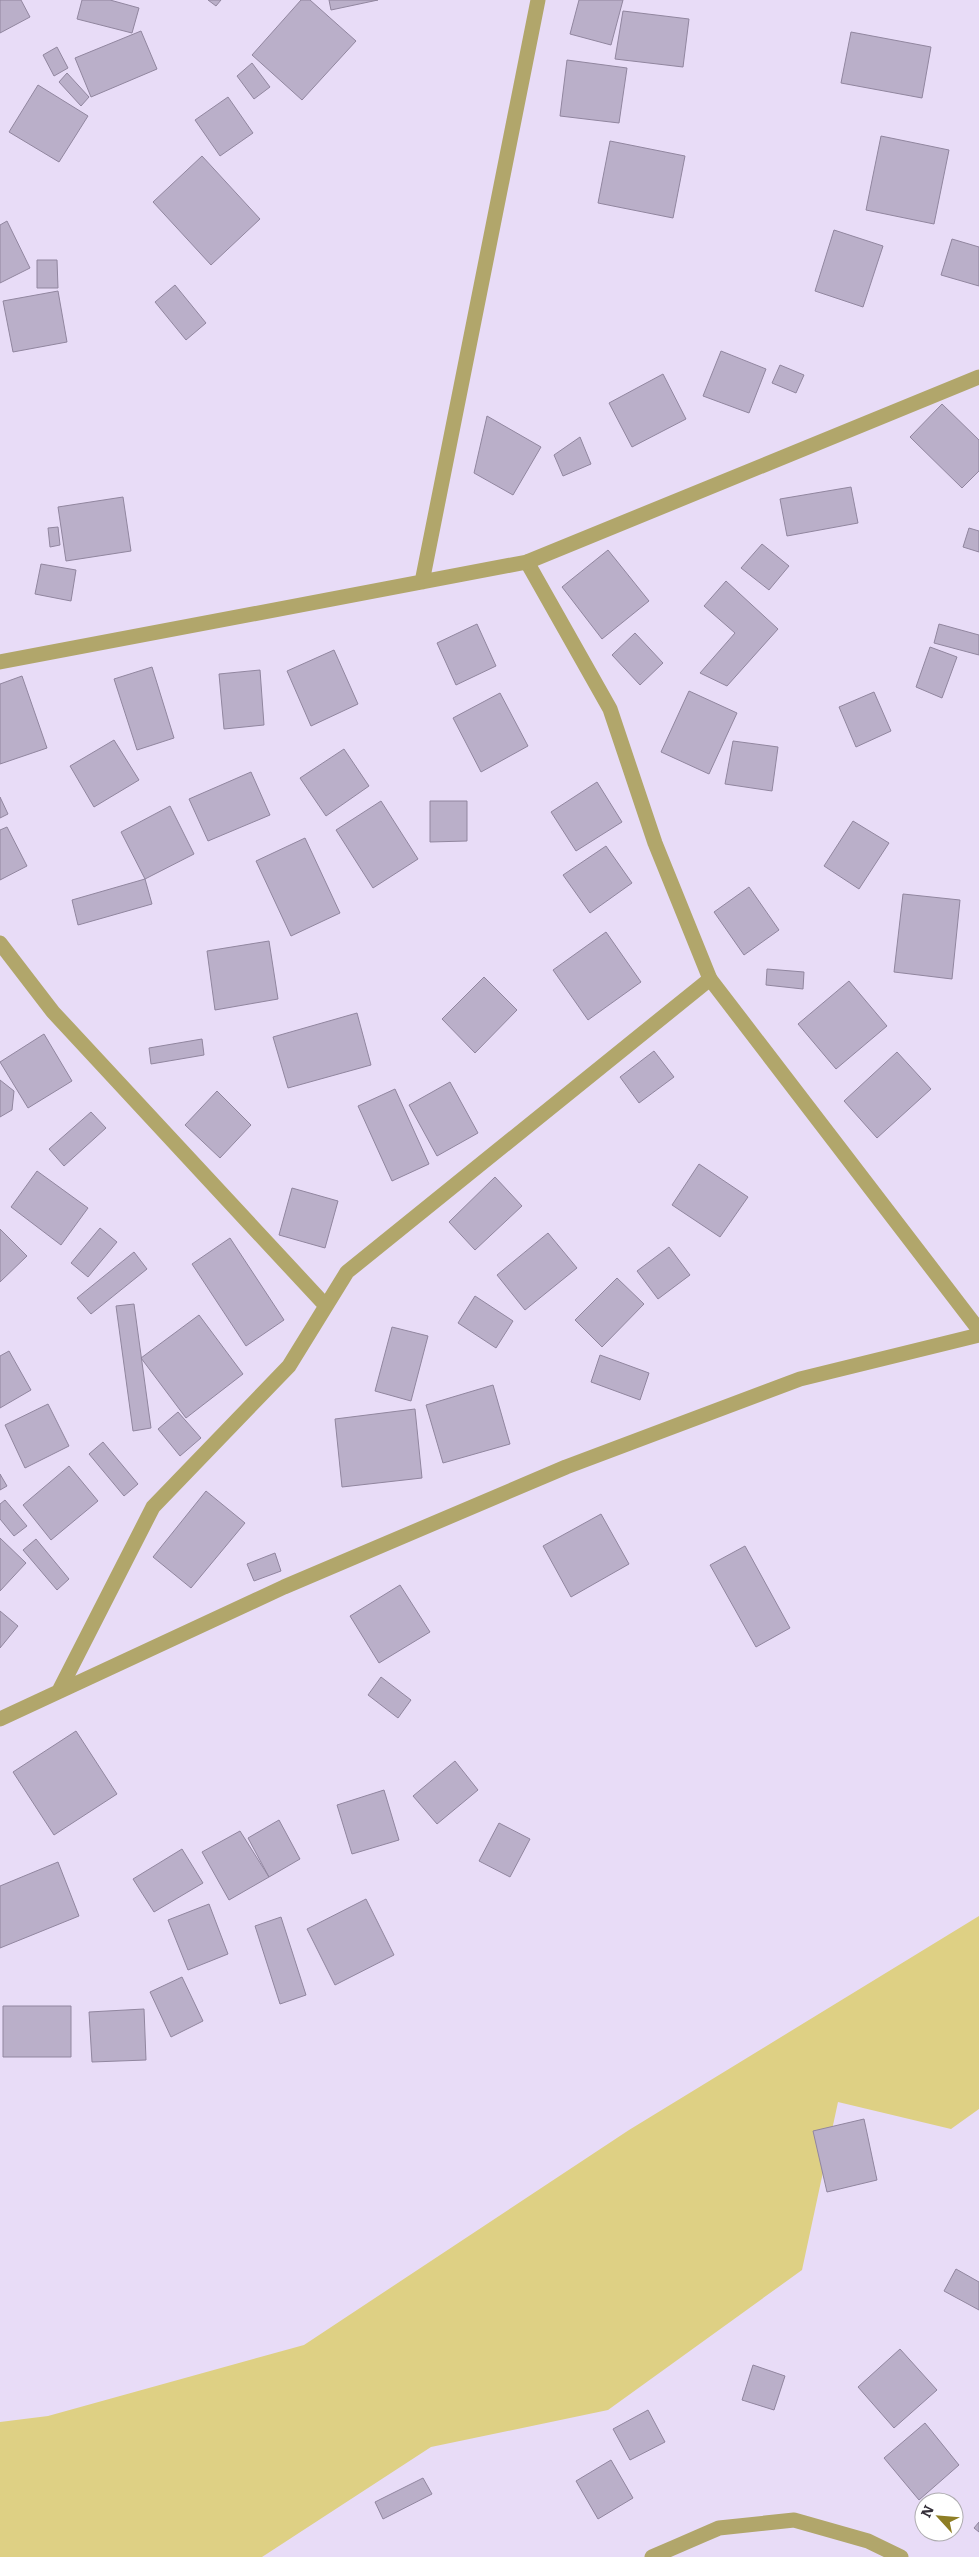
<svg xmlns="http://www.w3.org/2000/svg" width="979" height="2557" viewBox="0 0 979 2557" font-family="Literata,serif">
  <rect width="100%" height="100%" fill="#e8dcf7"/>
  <!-- green -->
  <path fill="#ded084" d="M979,1916V2109L951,2129L838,2102L802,2270L608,2410L431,2447L262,2557H0V2422L48,2416L304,2345L629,2130Z"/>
  <!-- building -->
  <path fill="#baafc9" stroke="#91869f" d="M0,0H21L30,17L0,33Z
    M82,0H110L139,8L132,33L77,19Z
    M208,0H221L216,6Z
    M301,0H310L356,41L302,100L252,55Z
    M329,0H378L331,10Z
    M579,0H623L611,45L570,34Z
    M623,11L689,19L683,67L615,59Z
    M141,31L157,69L91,97L75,58Z
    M851,32L931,47L922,98L841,83Z
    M57,47L68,68L54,76L43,55Z
    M567,60L627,68L619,123L560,116Z
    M252,63L270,87L254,99L237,76Z
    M67,73L89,97L81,106L59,82Z
    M38,85L88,116L59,162L9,132Z
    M228,97L253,133L220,156L195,120Z
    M881,136L949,150L934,224L866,210Z
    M610,141L685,156L673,218L598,203Z
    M202,156L260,219L211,265L153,202Z
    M7,221L30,268L0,283V225Z
    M834,230L883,246L863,307L815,291Z
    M952,239L979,247V286L941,275Z
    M37,260H57L58,288H37Z
    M175,285L206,323L186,340L155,302Z
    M58,291L67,342L13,352L3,301Z
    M721,351L766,369L749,413L703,396Z
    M780,365L804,375L796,393L772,383Z
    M663,374L686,419L632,447L609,403Z
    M942,404L979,440V471L962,488L910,437Z
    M487,416L541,447L513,495L474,473Z
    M580,437L591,464L563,476L554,455Z
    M851,487L858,523L787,536L780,499Z
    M123,497L131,551L66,561L58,507Z
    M58,527L60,545L50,547L48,528Z
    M969,528L979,531V552L963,547Z
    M762,544L789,566L769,590L741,568Z
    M608,550L649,601L602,639L562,587Z
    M41,564L76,570L71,601L35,594Z
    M726,581L778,629L727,686L700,673L735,633L704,606Z
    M477,624L496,666L456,685L437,643Z
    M939,624L979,635V655L934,643Z
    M635,633L663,663L640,685L612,655Z
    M930,647L957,657L942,698L916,687Z
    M334,650L358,704L311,726L287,671Z
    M152,667L174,738L137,750L114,679Z
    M260,670L264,725L224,729L219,674Z
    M22,676L47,748L0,764V684Z
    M689,691L737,713L709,774L661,752Z
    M874,692L891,731L856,747L839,707Z
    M500,693L528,746L481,772L453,718Z
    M114,740L139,780L94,807L70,766Z
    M733,741L778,747L772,791L725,784Z
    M344,749L369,786L326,816L300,778Z
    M251,772L270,815L208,841L189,799Z
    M597,782L622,822L576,851L551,812Z
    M0,797L8,814L0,818Z
    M381,801L418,859L373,888L336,830Z
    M430,801H467V841L430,842Z
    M170,806L194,854L145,879L121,832Z
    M853,821L889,843L859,889L824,866Z
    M7,827L27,866L0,880V830Z
    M305,838L340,913L291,936L256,861Z
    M606,846L632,883L590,913L563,875Z
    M145,879L152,904L78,925L72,900Z
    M749,887L779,930L744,955L714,912Z
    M903,894L960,900L952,979L894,972Z
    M606,932L641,982L588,1020L553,970Z
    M269,941L278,999L215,1010L207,951Z
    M767,969L804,972L803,989L766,985Z
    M484,977L517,1010L475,1053L442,1019Z
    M849,981L887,1026L836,1069L798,1024Z
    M357,1013L371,1065L288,1088L273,1037Z
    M44,1034L72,1081L28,1108L0,1062Z
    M202,1039L204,1055L151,1064L149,1048Z
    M654,1051L674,1077L639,1103L620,1077Z
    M897,1052L931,1089L877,1138L844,1101Z
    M0,1080L14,1091L12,1110L0,1117Z
    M450,1082L478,1133L437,1156L409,1105Z
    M395,1089L429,1164L392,1181L358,1106Z
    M217,1091L251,1125L220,1158L185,1125Z
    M91,1112L106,1128L64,1166L49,1149Z
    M699,1164L748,1197L720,1237L672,1205Z
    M37,1171L88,1208L61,1245L11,1207Z
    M495,1177L522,1206L475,1250L449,1222Z
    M292,1188L338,1201L325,1248L279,1235Z
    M100,1228L117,1242L88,1277L71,1263Z
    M0,1229L27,1256L0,1282Z
    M548,1233L577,1268L525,1310L497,1275Z
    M230,1238L284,1320L246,1346L192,1264Z
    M669,1247L690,1275L658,1299L637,1271Z
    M134,1252L147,1269L91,1314L77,1298Z
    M617,1278L644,1304L602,1347L575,1320Z
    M475,1296L513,1321L496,1348L458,1323Z
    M134,1304L151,1428L133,1431L116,1306Z
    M199,1315L243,1374L186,1418L141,1358Z
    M392,1327L428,1336L411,1401L375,1391Z
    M9,1351L31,1390L0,1408V1356Z
    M600,1355L649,1373L640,1400L591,1382Z
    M493,1385L510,1444L443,1463L426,1405Z
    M48,1404L69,1446L25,1468L5,1425Z
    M415,1409L422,1478L342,1487L335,1419Z
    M178,1412L201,1438L180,1456L158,1429Z
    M103,1442L138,1484L124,1496L89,1454Z
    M69,1466L98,1501L51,1540L23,1505Z
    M0,1474L7,1486L0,1490Z
    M206,1491L245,1523L191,1588L153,1557Z
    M5,1500L27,1526L14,1536L0,1519V1504Z
    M601,1514L629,1564L571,1597L543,1546Z
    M0,1538L26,1563L0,1591Z
    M36,1539L69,1579L57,1590L23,1550Z
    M745,1546L790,1628L756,1647L710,1565Z
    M275,1553L281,1571L254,1581L247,1564Z
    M400,1585L430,1632L379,1663L350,1616Z
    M0,1611L18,1626L0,1648Z
    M381,1677L411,1700L398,1718L368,1695Z
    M76,1731L117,1794L54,1835L13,1772Z
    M455,1761L478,1790L437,1824L413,1796Z
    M384,1790L399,1840L352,1854L337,1805Z
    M279,1820L300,1859L269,1877L248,1838Z
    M499,1823L530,1839L510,1877L479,1861Z
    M240,1831L269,1877L229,1900L202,1852Z
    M182,1849L203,1883L154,1912L133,1879Z
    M58,1862L79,1916L0,1948V1886Z
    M366,1899L394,1955L335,1985L307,1929Z
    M209,1904L228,1954L188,1970L168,1920Z
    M281,1917L306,1995L280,2004L255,1926Z
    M182,1977L203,2021L171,2037L150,1992Z
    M3,2006H71V2057H3Z
    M144,2009L146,2060L92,2062L89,2012Z
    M864,2119L877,2180L827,2192L813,2131Z
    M956,2269L979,2282V2310L944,2291Z
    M900,2349L937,2390L894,2428L858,2387Z
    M753,2365L785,2376L774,2410L742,2400Z
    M648,2410L665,2442L630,2460L613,2429Z
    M925,2423L959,2465L919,2500L884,2458Z
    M611,2460L633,2498L598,2519L576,2481Z
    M423,2478L432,2494L383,2519L375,2502Z
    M979,2522V2532L974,2528Z"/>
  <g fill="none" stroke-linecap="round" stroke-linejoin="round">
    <!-- lane -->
    <path stroke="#b1a66b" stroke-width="15" d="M527,562L610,709L655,843L710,979"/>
    <!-- street -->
    <path stroke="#b1a66b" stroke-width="15" d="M422,582L538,0
      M0,662L527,562L979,377
      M0,943L53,1012L326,1306
      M59,1691L153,1507L289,1366L347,1272L710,979L979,1330
      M0,1719L284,1587L566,1467L800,1379L979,1335
      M652,2557L719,2528L794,2520L868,2541L901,2557"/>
  </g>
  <!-- north arrow -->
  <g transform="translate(939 2517) rotate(296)"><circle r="24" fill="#ffffff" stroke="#aeacb0"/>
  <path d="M0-4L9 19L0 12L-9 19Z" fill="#8e7e25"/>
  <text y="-8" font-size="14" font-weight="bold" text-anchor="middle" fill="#342f39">N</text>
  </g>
</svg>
